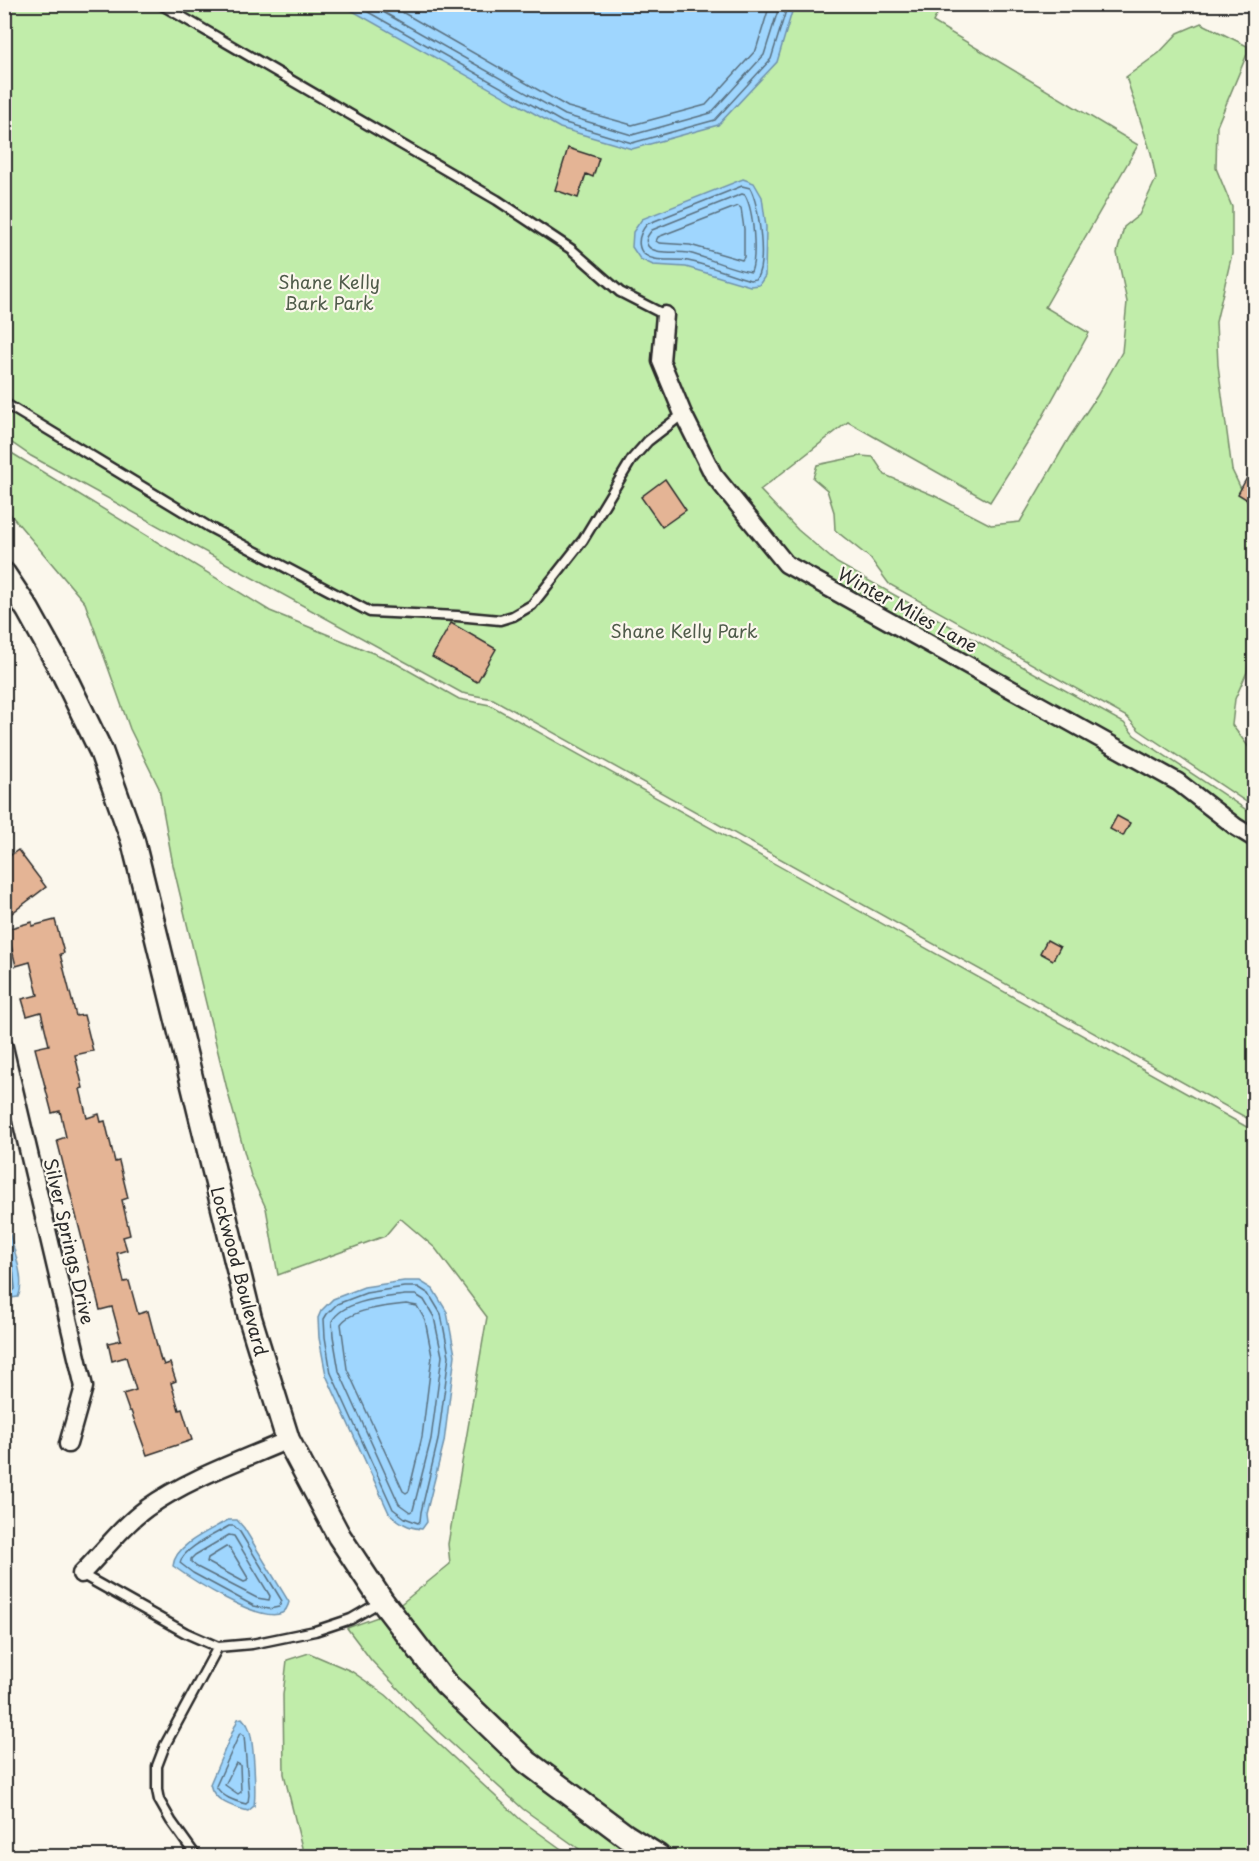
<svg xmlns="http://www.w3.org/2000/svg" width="1259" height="1861" viewBox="0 0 1259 1861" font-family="'Playpen Sans',sans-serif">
  <rect width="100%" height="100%" fill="#fbf7ec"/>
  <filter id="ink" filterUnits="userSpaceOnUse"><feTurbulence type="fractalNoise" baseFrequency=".0167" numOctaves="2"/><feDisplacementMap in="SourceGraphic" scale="12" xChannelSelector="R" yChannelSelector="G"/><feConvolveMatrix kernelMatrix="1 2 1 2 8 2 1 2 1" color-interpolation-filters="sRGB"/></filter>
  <g filter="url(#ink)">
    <!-- green -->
    <path fill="#c1edaa" stroke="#768c6a" stroke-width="1.5" d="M4,5H942L933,22L1138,145L1045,307L1089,333L1037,427L990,502L848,422L760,490L798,530L837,563L1124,723L1134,735L1254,815V1122L493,699L462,693L31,456L5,438Z
      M1201,23L1247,46V54L1217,126L1216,168L1232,207V254L1216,322L1218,365L1232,470L1254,516V629L1247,672L1235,699L1232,725L1254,754V807L1139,730L1127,717L889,584L870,558L835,530L834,512L827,490L813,478L817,465L860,456L873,457L885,475L935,496L991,525L1020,522L1069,438L1097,396L1122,352L1127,302L1117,253L1124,227L1139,215L1156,179L1151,153L1126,77L1159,53L1178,33Z
      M5,449L270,611L390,660L459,699L490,705L1254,1131V1856H674C593,1806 518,1748 453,1679C432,1658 415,1630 397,1607L450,1564L448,1544L487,1317L435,1248L400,1218L385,1236L278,1275L266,1208L251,1176L228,1093L204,995L173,865L159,788L130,729L85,603L5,508Z
      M383,1615L643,1856H589L523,1809L440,1733L371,1660L347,1628Z
      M309,1653L351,1671L386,1695L521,1820L571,1856H304L284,1774L283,1695L287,1660Z"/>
    <!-- water -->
    <path fill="#9fd6fe" stroke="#7192aa" stroke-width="1.5" d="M342,5H794L777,62L718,125L632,149L560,128Z
      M743,179L754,183L762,197L766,227L765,276L759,285L750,286L686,267L653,265L640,259L632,247L633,232L642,219Z
      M4,1221L8,1225C11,1245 27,1279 18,1297L11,1298L5,1296Z
      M404,1281H420L433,1289L447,1312L455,1355L444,1442L426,1514L427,1522L422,1529C408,1528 399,1522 389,1513L326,1375L319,1338L318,1318L321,1311L333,1299L364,1287Z
      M228,1520H237L244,1528L289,1602C288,1606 286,1611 282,1613C260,1624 191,1579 173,1566C175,1544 211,1530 228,1520Z
      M242,1718C244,1721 247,1723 248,1726C254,1737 256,1792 254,1806L248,1811C233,1807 213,1801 210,1784L238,1719Z"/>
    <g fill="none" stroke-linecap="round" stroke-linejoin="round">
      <!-- shore -->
      <path stroke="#596f7f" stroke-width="1.5" d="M354,4L562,122L632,143L715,120L771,59L788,4
        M369,4L565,115L632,135L711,113L764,55L780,4
        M388,4L568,107L632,125L706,105L756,50L770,4
        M742,186L750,188C759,205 767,264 756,279L750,280C729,274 708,265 688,261C677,259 665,261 655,259C635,255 636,237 647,224Z
        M742,194L745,195C754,211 757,256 751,272C730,269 709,258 688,253C678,251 654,255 648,246C644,240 648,235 652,230Z
        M738,206L741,208L744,229V257L742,260L690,245L659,243L656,241L658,237Z
        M4,1239L13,1267L15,1289L12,1292L4,1291
        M404,1287H418L429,1294L441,1314L449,1356L438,1440L421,1512L420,1521L418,1523L405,1518L393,1509L331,1373L325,1337L324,1319L327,1314L337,1304L366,1293Z
        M405,1295H416L424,1300L434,1317L442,1356L431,1439L413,1510L410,1512L399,1504L339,1371L333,1336L332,1321C344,1300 383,1298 405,1295Z
        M406,1304L417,1306L425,1320L432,1356L422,1437L409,1491L406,1493L403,1491L347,1369L341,1324C351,1309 389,1306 406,1304Z
        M229,1526H234L240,1532L282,1601L279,1607L269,1609L254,1606L193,1573L180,1563C183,1548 216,1534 229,1526Z
        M229,1535L234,1536L270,1596L269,1600L257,1598L197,1567L191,1562V1559L195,1555Z
        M226,1547L230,1548L248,1578L247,1581L244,1582L207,1562L208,1558Z
        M240,1733L244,1735L249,1795L248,1802L246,1804C234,1801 222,1797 216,1786Z
        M236,1763L240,1765L241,1792L238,1794L225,1785Z"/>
    </g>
    <!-- building -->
    <path fill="#e4b495" stroke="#2b2b2b" stroke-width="1.5" d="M568,148L599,158L593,177L586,174L578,198L555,190Z
      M1254,465V504L1238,494Z
      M665,479L686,510L662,527L641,497Z
      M451,623L496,649L477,682L432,657Z
      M1117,816L1130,823L1123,836L1110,829Z
      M18,850L46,887L4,919V860Z
      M55,920L64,953L60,954L76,1016L84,1015L93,1051L75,1055L83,1088L80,1089L87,1118L99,1114L101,1122L105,1121L115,1162L119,1161L128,1198L122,1200L130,1235L123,1237L127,1250L117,1253L124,1282L129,1281L138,1314L148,1311L161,1361L162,1360L164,1365L170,1363L176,1381L171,1383L179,1410L182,1409L192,1440L147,1455L131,1411H129L123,1394L136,1390L126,1357L112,1361L108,1343L121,1340L112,1307L100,1310L57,1140L66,1137L60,1111L52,1113L35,1048L49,1045L41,1012L27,1016L22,999L38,995L30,962L16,966L7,929L32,922V926Z
      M1047,940L1060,947L1053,960L1040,953Z"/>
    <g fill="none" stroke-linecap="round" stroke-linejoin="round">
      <!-- lane casing -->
      <g stroke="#2b2b2b" stroke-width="13">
        <path id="lane" d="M160,4L497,200L571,249L620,292L665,315
          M4,403L209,527L370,612L457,616L500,620L513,616L532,605L583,540L632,459L648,441L683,414
          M81,1574L186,1633L218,1647L252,1644L315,1631L351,1619L382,1601
          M196,1856L171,1821L159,1800L157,1790V1766L165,1745L218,1647"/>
      </g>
      <!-- street casing -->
      <g stroke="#2b2b2b" stroke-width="21">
        <path id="street" d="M665,315L661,361L683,414L713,474L786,564L1178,782L1236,827L1254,838
          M4,1047L84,1387L68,1444
          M81,1574C103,1552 122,1526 147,1508C187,1479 242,1460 288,1440"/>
      </g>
      <!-- secondary casing -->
      <g stroke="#2b2b2b" stroke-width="27">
        <path id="secondary" d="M4,574L28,610L64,675L101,751L133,841L250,1318L288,1440L339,1536L382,1601L445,1683L527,1762L626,1836L658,1856"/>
      </g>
      <!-- lane -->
      <use href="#lane" stroke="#fbf7ec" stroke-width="8"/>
      <!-- street -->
      <use href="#street" stroke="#fbf7ec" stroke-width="16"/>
      <!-- secondary -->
      <use href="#secondary" stroke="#fbf7ec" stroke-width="22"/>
    </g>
  </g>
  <g text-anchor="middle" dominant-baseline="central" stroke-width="4.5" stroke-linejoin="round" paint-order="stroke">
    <!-- park labels -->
    <g font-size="18" fill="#505c4b" stroke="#fbf7ec">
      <text x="329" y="281">Shane Kelly<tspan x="329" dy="21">Bark Park</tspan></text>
      <text x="684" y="630">Shane Kelly Park</text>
    </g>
    <!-- street labels -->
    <g font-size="18" fill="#2b2b2b" stroke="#fbf7ec">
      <text transform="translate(908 609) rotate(29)">Winter Miles Lane</text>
      <text transform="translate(70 1241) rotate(77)">Silver Springs Drive</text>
      <text transform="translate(240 1271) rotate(75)">Lockwood Boulevard</text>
    </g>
  </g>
  <!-- margin -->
  <rect width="1259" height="1861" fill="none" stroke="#fbf7ec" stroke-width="24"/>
  <rect x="12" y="12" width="1235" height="1837" fill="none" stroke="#2b2b2b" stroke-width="2" filter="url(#ink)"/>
</svg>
